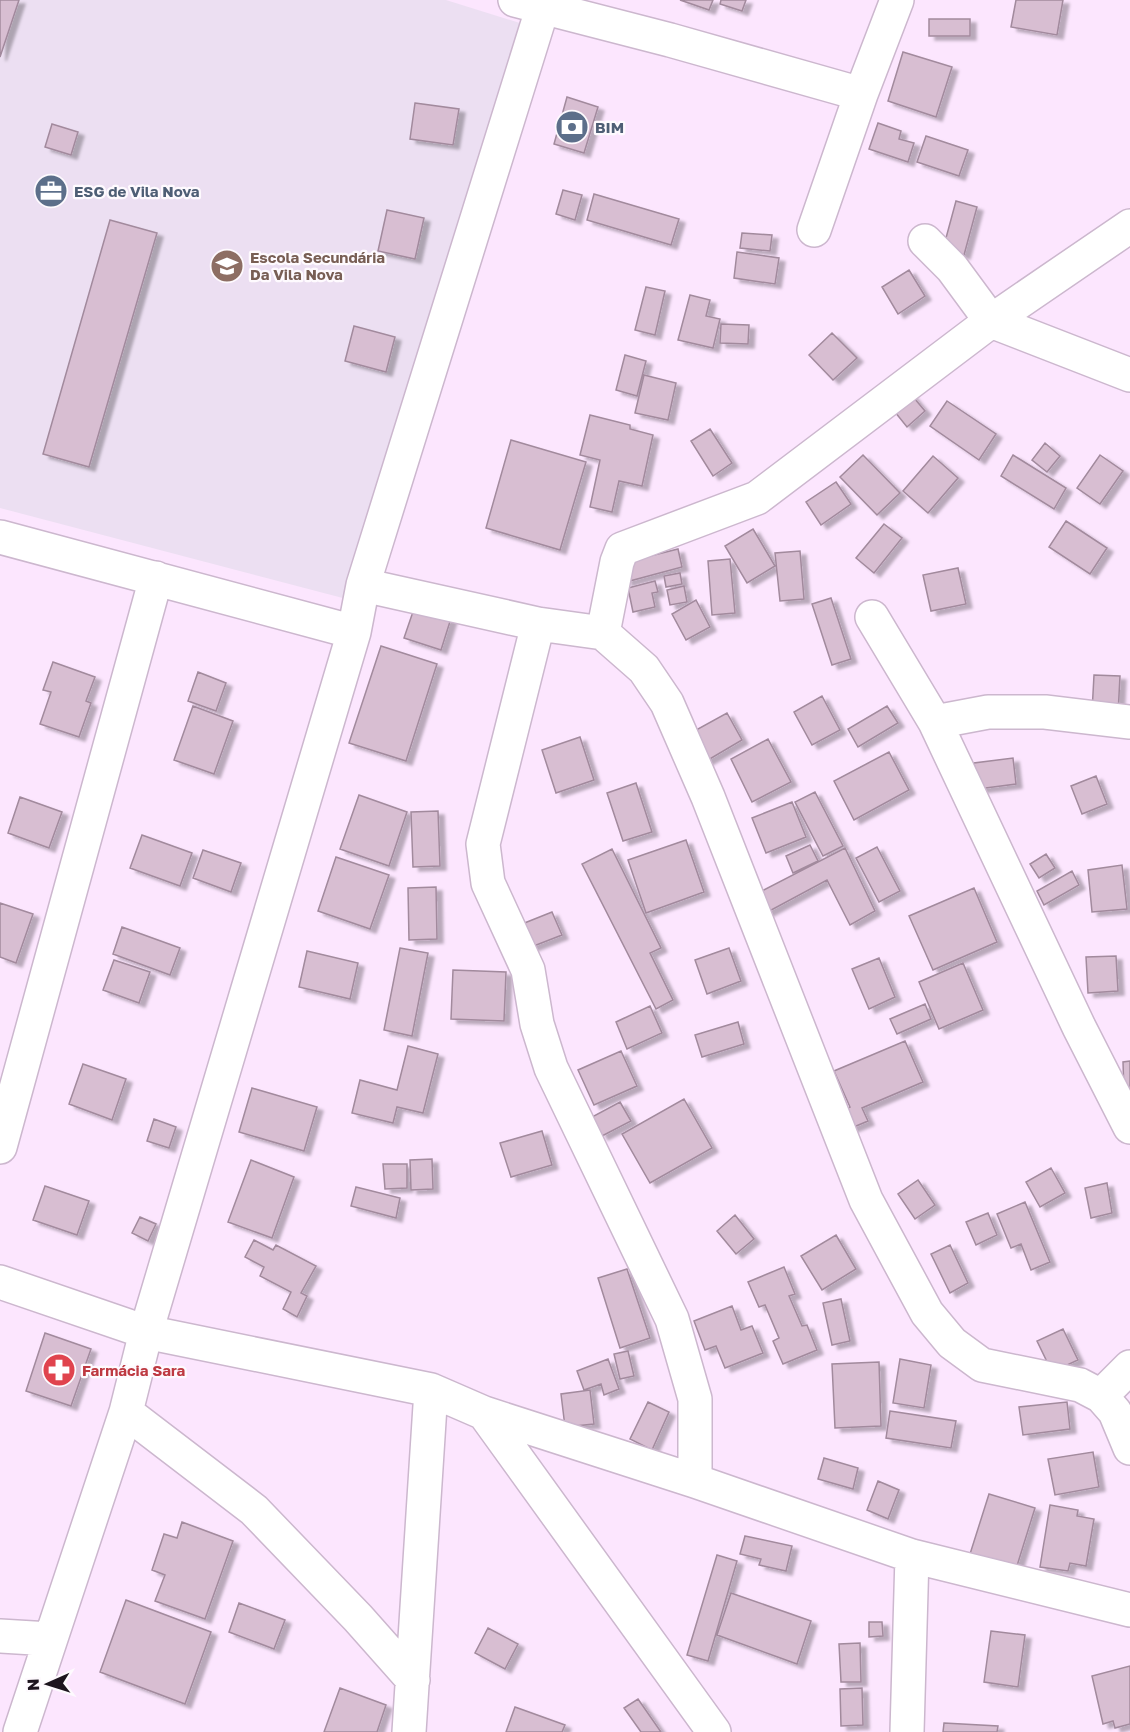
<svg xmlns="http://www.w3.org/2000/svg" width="1130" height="1732" viewBox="0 0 1130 1732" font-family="'Golos Text',sans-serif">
  <defs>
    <filter id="shadow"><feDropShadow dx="6" dy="4" stdDeviation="1.5" flood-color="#0004"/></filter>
  </defs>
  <rect width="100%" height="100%" fill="#fce6fe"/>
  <!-- education -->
  <path fill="#ecdff2" d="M0,0H446L523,24L358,602L0,508Z"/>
  <!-- building -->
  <path fill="#d8bed2" stroke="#a28a9d" stroke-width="1.5" filter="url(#shadow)" d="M0,0H19L0,57Z
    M680,0H713L709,10Z
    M721,0H746L742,11L720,4Z
    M1016,0H1063L1057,35L1011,27Z
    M929,19H970V36H929Z
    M903,52L952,67L936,117L888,101Z
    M567,97L598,107L584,153L554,144Z
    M415,103L459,109L453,145L410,139Z
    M878,123L901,131L899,139L914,143L908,162L869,149Z
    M52,124L78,132L71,155L45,147Z
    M926,136L968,150L959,176L917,162Z
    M563,190L582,195L575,220L556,214Z
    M594,194L679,219L671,245L587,220Z
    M956,201L977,207L964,255L943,249Z
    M387,210L424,218L415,259L378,251Z
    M110,220L157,233L89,467L43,454Z
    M742,233L772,235L770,251L740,248Z
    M737,252L779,258L775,284L734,278Z
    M909,270L925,296L898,314L882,287Z
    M646,287L665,291L655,335L635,330Z
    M690,295L710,300L706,316L720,319L713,348L678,340Z
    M721,324L749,325L748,344L720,343Z
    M354,326L395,337L386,372L345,361Z
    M832,333L857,358L833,380L809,355Z
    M625,355L646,361L637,396L616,390Z
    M644,375L676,383L668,420L635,413Z
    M909,392L925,411L907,427L891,407Z
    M947,401L996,434L979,460L930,426Z
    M590,415L630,425V429L653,435L642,486L619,481L612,512L590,507L600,460L580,455Z
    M710,429L732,463L713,476L691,441Z
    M511,440L586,462L560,550L486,528Z
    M1045,443L1060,456L1047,472L1032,460Z
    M863,455L900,493L877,515L840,477Z
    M1013,455L1066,488L1054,509L1001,476Z
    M1100,455L1123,471L1100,504L1077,488Z
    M933,456L958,478L928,513L903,491Z
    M836,482L851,504L821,525L806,502Z
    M1066,521L1107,548L1090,574L1049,547Z
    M884,524L902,538L874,573L856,558Z
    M753,529L775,566L747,583L725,546Z
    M678,549L682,567L626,582L622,563Z
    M800,551L804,599L780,601L775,553Z
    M730,559L735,613L712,615L708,561Z
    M958,568L966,604L931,611L923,575Z
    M680,573L682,584L666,587L664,576Z
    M655,581L658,592L652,593L655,607L633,612L628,588Z
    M684,586L687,602L670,605L667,590Z
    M831,598L851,659L832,665L812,604Z
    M417,600L453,612L441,650L404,638Z
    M696,600L710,627L686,640L672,614Z
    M381,646L437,664L406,761L349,743Z
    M53,662L95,677L86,701L91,703L79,737L40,724L51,692L43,690Z
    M198,672L226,683L216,711L188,701Z
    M1094,675L1120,676L1118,714L1092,712Z
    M822,696L840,730L812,745L794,712Z
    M193,706L233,721L214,774L174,760Z
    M887,706L898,723L858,747L848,729Z
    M727,713L742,740L703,763L687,735Z
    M580,737L594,780L556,793L542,750Z
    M768,739L791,782L752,802L731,759Z
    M889,752L909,790L854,820L834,781Z
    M1013,758L1016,784L978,789L974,763Z
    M1096,776L1107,804L1082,814L1071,786Z
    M636,783L652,832L623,841L607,793Z
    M815,792L843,846L823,856L795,802Z
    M359,795L407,812L389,866L340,849Z
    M20,797L62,812L49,848L8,833Z
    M792,802L806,837L766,853L752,818Z
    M438,811L440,866L413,867L411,812Z
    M142,835L192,853L180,886L130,868Z
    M686,840L704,892L646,913L628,860Z
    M810,845L818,861L793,873L786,856Z
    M877,847L900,891L879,902L856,858Z
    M845,848L875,911L850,925L827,880L762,915L752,896Z
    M612,849L661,948L650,953L673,1000L656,1009L582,864Z
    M203,850L241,863L231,892L193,878Z
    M1046,854L1055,868L1039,878L1030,864Z
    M336,857L389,875L370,929L318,911Z
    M1122,865L1127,909L1092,912L1088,870Z
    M1072,871L1079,885L1044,905L1037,891Z
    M436,887L437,939L409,940L408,888Z
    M974,888L997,942L933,970L909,916Z
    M0,903L33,914L16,963L0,957Z
    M552,912L562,935L526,949L517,926Z
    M122,927L180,948L170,975L113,954Z
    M400,948L428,953L412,1036L384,1030Z
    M729,948L741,981L707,994L695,960Z
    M307,951L358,963L350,999L299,987Z
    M1116,956L1118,991L1088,993L1086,957Z
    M879,958L895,997L869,1009L852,969Z
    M114,960L150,972L139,1003L103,990Z
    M963,963L983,1010L939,1029L919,982Z
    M453,970L506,972L504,1021L451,1019Z
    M925,1004L931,1019L897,1034L890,1019Z
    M650,1006L662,1033L627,1049L616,1022Z
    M738,1022L744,1044L702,1057L695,1035Z
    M905,1041L923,1082L862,1108L868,1121L849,1129L841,1111L850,1107L834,1071Z
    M408,1046L438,1054L423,1113L397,1107L393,1123L352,1113L360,1080L397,1090Z
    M621,1051L637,1086L594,1105L578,1070Z
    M1130,1061V1093H1124L1123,1062Z
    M83,1064L126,1079L112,1120L69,1104Z
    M252,1088L317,1107L304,1151L239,1132Z
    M684,1099L712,1148L650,1183L622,1134Z
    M620,1102L631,1121L602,1136L592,1117Z
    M154,1119L176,1127L169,1148L147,1141Z
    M542,1131L552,1165L511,1177L500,1143Z
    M432,1159L433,1189L411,1190L410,1160Z
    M251,1160L294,1177L272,1238L228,1222Z
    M383,1164H407V1188L385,1189Z
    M1051,1168L1065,1193L1040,1207L1026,1182Z
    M918,1180L935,1205L915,1219L898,1194Z
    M1107,1183L1112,1213L1091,1218L1085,1188Z
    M45,1186L89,1201L77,1235L33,1220Z
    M356,1187L400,1198L396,1218L351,1206Z
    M1025,1202L1050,1262L1031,1270L1021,1244L1011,1248L997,1214Z
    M988,1213L997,1235L976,1245L966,1222Z
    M735,1215L754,1239L736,1254L717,1231Z
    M140,1217L156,1224L148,1241L132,1233Z
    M836,1235L856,1269L822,1290L801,1256Z
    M254,1240L273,1250L276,1245L316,1266L301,1293L307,1296L297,1317L283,1309L291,1292L260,1276L264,1267L245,1257Z
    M950,1245L968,1283L950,1293L931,1254Z
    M784,1267L795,1294L789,1296L802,1326L807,1325L817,1350L783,1364L773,1341L779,1338L765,1305L759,1307L748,1282Z
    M627,1269L650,1338L620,1348L598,1278Z
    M841,1299L850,1341L832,1345L823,1303Z
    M732,1306L741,1330L752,1326L763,1353L725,1368L716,1346L705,1350L694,1321Z
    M1063,1329L1078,1360L1052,1372L1037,1341Z
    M45,1333L91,1349L71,1406L26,1391Z
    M628,1351L634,1376L620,1379L614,1354Z
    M608,1359L619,1389L604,1395L601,1384L584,1390L577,1371Z
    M900,1359L931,1365L924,1408L893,1403Z
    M879,1362L881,1426L835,1428L832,1364Z
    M590,1390L594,1424L565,1427L561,1394Z
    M648,1402L669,1412L652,1450L630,1439Z
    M1067,1402L1070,1429L1023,1435L1019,1407Z
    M890,1411L956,1421L951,1448L886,1438Z
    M1093,1452L1099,1487L1055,1495L1048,1459Z
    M824,1458L858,1468L853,1489L818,1479Z
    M878,1481L899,1490L888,1519L867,1510Z
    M989,1494L1035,1508L1016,1569L970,1554Z
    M1050,1505L1078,1510L1077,1516L1094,1519L1086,1566L1070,1563L1068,1571L1040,1567Z
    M182,1522L233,1541L205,1619L155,1601L165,1575L152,1570L164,1534L177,1538Z
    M745,1536L792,1546L786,1571L759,1565L761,1559L740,1554Z
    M717,1555L737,1561L708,1661L687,1655Z
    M731,1593L811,1621L797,1664L717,1635Z
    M126,1600L211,1632L185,1704L100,1672Z
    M239,1603L285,1620L274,1649L229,1632Z
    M869,1622H882L883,1636L869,1637Z
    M488,1628L518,1644L505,1669L475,1653Z
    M991,1631L1025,1635L1018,1687L984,1682Z
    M860,1643L861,1682H841L839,1644Z
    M1130,1666V1724L1115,1728L1113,1721L1103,1724L1092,1676Z
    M340,1688L386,1705L377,1732H324Z
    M862,1688L863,1725L841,1726L840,1689Z
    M638,1699L661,1732H641L624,1708Z
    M515,1707L565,1725L562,1732H506Z
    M944,1723L998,1726L997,1732H943Z"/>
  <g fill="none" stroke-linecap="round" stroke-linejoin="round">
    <!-- minor casing -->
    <g stroke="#ccb7ce" stroke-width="36">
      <path id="minor" d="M515,0L670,40L861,94L897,0
        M814,230L861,94
        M925,241L952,268L991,321L1130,375
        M0,537L354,632
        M363,585L538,624L603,633L617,562L622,549L757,498L991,321L1130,226
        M872,617L935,722L1079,1027L1130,1127
        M538,624L483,844L488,883L528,970L537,1024L551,1068L672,1319L695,1399V1481
        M603,633L644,669L667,703L708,797L866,1200L927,1313L952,1343L982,1365L1080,1385L1101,1396L1115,1412L1130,1448
        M935,722L988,712H1045L1130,722
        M0,1147L156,578
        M0,1282L146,1332L431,1390L484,1413L714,1732
        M1101,1396L1130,1367
        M126,1412L254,1510L358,1618L413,1680
        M484,1413L695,1481L912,1556L1130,1610
        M0,1636L50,1639
        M20,1732L126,1412L146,1332L354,632L363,585L545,0
        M409,1732L431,1390
        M907,1732L912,1556"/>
    </g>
    <!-- minor -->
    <use href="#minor" stroke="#fff" stroke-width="33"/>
  </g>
  <!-- icons -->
  <defs>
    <g id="bank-disc" transform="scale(1.725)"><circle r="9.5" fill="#5c6f8a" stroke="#fefafe"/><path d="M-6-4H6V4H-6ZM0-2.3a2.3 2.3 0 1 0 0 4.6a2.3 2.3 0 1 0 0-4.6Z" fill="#fff"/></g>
    <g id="office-disc" transform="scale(1.725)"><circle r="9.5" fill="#5c6f8a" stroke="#fefafe"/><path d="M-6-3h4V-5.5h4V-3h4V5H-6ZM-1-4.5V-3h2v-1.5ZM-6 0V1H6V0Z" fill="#fff"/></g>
    <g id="school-disc" transform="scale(1.725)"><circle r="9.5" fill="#8d6e63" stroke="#fefafe"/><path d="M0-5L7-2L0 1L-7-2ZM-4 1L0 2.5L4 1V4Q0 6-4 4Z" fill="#fff"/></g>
    <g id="pharmacy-disc" transform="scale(1.725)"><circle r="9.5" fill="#e0444e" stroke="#fefafe"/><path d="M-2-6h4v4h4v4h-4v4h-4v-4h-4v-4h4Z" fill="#fff"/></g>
  </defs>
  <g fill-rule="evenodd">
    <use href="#bank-disc" x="572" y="127"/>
    <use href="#office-disc" x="51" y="191"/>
    <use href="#school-disc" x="227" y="266"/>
    <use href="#pharmacy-disc" x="59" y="1370"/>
  </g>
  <g text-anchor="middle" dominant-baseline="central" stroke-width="4.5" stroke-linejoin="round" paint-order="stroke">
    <!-- service labels -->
    <g font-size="15" font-weight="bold" fill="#4e5e75" stroke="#fefafe" text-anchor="start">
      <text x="595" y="127">BIM</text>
      <text x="74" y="191">ESG de Vila Nova</text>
    </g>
    <!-- education labels -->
    <g font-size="15" font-weight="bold" fill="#785e54" stroke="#fefafe" text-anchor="start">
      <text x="250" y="257">Escola Secundária<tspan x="250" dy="17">Da Vila Nova</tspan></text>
    </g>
    <!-- health labels -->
    <g font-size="15" font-weight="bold" fill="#be3a42" stroke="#fefafe" text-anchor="start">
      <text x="82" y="1370">Farmácia Sara</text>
    </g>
  </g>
  <!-- north arrow -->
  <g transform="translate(48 1684) rotate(267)" stroke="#fefafe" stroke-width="4.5" paint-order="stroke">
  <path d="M0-4.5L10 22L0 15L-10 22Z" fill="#1d151e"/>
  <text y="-9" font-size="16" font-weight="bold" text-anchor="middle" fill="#1d151e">N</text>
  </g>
</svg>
